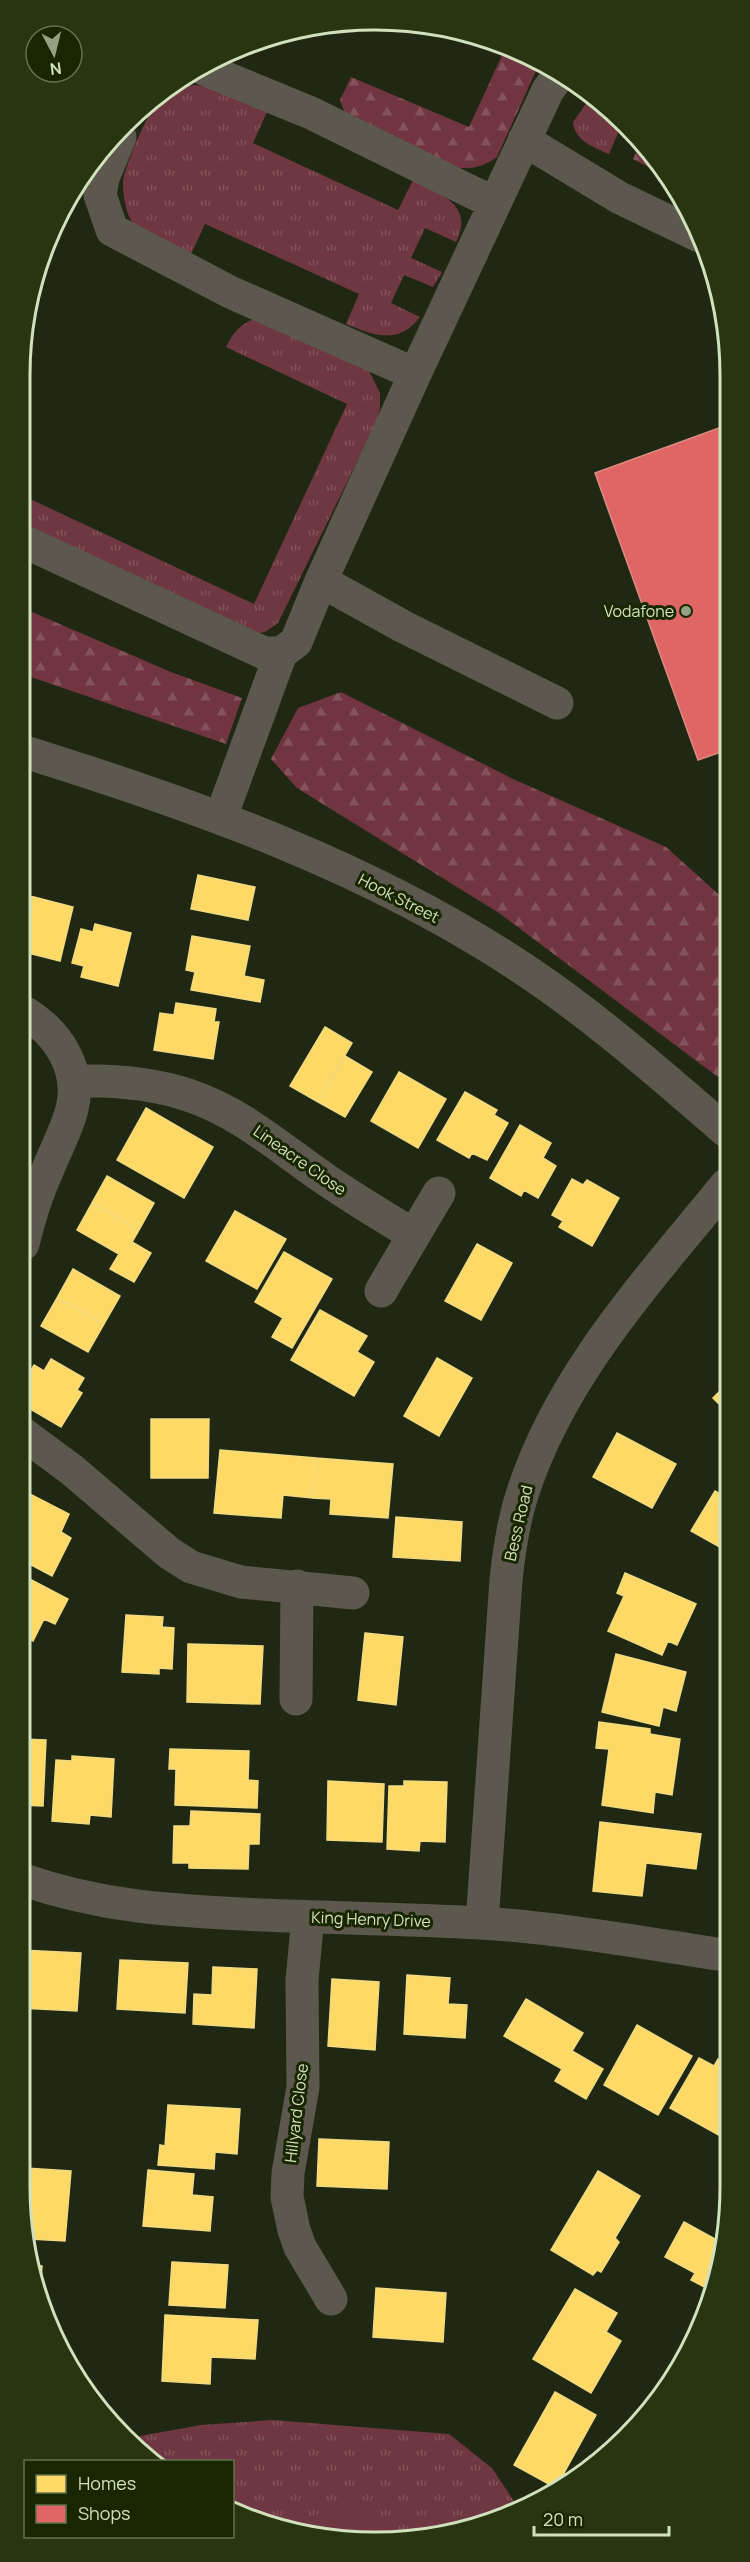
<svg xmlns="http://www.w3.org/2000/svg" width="750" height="2562" viewBox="0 0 750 2562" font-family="Manrope,sans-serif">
  <defs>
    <pattern id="grass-tufts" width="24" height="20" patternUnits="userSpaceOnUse" patternTransform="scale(1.5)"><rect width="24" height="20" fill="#6e3741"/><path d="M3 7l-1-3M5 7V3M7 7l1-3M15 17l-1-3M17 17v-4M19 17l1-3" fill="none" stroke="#82545a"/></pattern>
    <pattern id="forest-firs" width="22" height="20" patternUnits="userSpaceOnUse" patternTransform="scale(1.5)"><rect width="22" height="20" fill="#703541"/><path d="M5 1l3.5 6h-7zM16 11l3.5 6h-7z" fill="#83525a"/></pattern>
  </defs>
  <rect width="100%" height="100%" fill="#202813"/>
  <!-- grass -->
  <path fill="url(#grass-tufts)" d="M195,85L212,87L267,112L253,143L398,210L413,180C440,194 475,205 456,242L425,228L411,258L442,272L433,287L404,275L391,303L420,317C398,346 374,335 346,324L359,294L205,224L191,254L133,224C126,213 123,197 123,183C123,170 150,106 161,98C171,90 183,86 195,85Z
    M590,98L622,124L609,154C593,147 575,141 573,122Z
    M254,319L368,369L380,393V409L376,423L278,623L265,632L249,635L25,529L26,497L254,604L347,404L226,347C233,333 239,325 254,319Z
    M272,2420L449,2434L492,2468L517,2506L467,2530L351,2542L233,2510L232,2462L160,2461L129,2438L201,2425Z"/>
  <!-- forest -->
  <path fill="url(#forest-firs)" d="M505,49L540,62L497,157C481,169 467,170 448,166L345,114L340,100L351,77L469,127Z
    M642,141L663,172L662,174L633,159Z
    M25,609L171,672L242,698L226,744L25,675Z
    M341,692L513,779L666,847L726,901V1083L499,913L297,788L271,759L298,708Z"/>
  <!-- pitch -->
  <path fill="#6e3741" d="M358,2493L382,2539L351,2542L294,2526Z"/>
  <!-- homes -->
  <path fill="#ffd966" stroke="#f1db80" stroke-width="1.5" d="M198,875L255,887L248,920L191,909Z
    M24,895L34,897L24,939Z
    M34,897L73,907L60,961L24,952V939Z
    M95,924L131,933L118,986L81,977L84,966L72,963L81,929L93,932Z
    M192,936L250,946L244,976L264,980L260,1002L191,990L195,972L186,970Z
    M176,1003L216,1009L214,1022H219L213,1059L154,1050L160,1013L174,1015Z
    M325,1027L352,1043L318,1102L290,1086Z
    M345,1056L372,1072L345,1117L318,1102Z
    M399,1072L446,1099L418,1148L371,1121Z
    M465,1092L497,1110L494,1115L508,1123L487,1160L472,1153L469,1158L437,1140Z
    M146,1108L213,1147L184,1198L117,1160Z
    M520,1125L551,1143L543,1158L556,1166L538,1198L524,1190L521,1196L490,1178Z
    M107,1176L154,1203L139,1230L92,1203Z
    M572,1179L583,1185L587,1180L619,1198L592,1246L559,1227L563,1221L552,1215Z
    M92,1203L139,1230L132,1242L151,1253L134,1282L110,1269L119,1254L77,1230Z
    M235,1211L286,1239L257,1289L206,1261Z
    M477,1244L512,1263L481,1320L445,1301Z
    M284,1252L332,1279L292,1348L272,1337L283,1318L255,1302Z
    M73,1269L120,1296L104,1324L57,1298Z
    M57,1298L104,1324L88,1352L41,1326Z
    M320,1310L367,1336L357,1352L374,1362L354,1396L291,1360Z
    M437,1358L472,1378L439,1436L404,1416Z
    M51,1359L84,1378L77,1390L82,1393L61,1427L22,1404V1385L34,1365L44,1371Z
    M725,1386V1410L713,1398Z
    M151,1419H209L208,1478H151Z
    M617,1433L676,1464L652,1508L593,1477Z
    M220,1450L316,1458L312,1498L283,1495L281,1518L214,1513Z
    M316,1458L393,1464L388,1518L330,1514L331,1499L312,1498Z
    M22,1490L69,1514L61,1532L71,1538L52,1576L22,1560Z
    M715,1491L725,1497V1550L691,1531Z
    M396,1517L462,1522L460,1561L393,1557Z
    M625,1573L696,1604L677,1645L668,1641L662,1655L608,1631L624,1596L617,1593Z
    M22,1575L68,1599L55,1624L44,1619L33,1641L21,1635Z
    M126,1615L163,1617L162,1627L174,1628L172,1669L159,1668V1674L122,1672Z
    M365,1633L403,1637L396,1705L358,1700Z
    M188,1644L263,1646L260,1704L187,1702Z
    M616,1654L686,1672L676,1711L663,1707L659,1726L602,1712Z
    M599,1722L650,1729V1734L680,1739L672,1795L655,1792L653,1813L602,1805L609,1749L596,1748Z
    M21,1739L46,1740L43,1806L21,1805Z
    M170,1749L249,1751L248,1780L258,1781L257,1808L175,1805L176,1769H169Z
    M72,1756L114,1759L111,1817L90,1815L89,1824L52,1821L56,1760L72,1761Z
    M328,1781L384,1784L382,1842L327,1840Z
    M404,1781L447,1782L445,1842L420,1841L419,1851L387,1849L389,1786H404Z
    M191,1811L260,1814L259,1844H249L248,1869L189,1868V1863H173L174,1826H190Z
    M600,1822L701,1834L696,1869L646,1863L642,1896L593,1891Z
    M20,1950L81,1953L77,2011L20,2008Z
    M120,1960L188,1963L185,2013L117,2009Z
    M213,1967L257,1969L254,2028L193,2024L194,1994L212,1995Z
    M407,1975L450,1978L448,2004L467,2005L465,2038L404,2034Z
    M332,1979L379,1982L375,2050L328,2046Z
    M526,1999L583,2033L572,2051L603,2069L586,2099L555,2081L562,2069L504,2036Z
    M637,2025L692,2056L658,2115L604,2085Z
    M699,2058L714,2066L718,2059L724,2062V2138L670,2108Z
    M168,2105L240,2109L237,2154L215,2152L214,2169L158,2165L160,2145L165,2146Z
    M319,2139L389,2142L387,2189L317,2186Z
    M25,2168L71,2171L65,2241L30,2239L22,2202Z
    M148,2170L194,2174L192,2195L213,2197L210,2231L143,2226Z
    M598,2171L640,2196L615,2238L619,2242L601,2272L597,2270L593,2275L551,2250Z
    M684,2222L724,2244V2256L710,2290L691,2280L695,2273L665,2257Z
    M172,2262L228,2265L225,2308L169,2305Z
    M35,2266H42L40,2292Z
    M376,2288L446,2293L443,2342L373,2337Z
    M575,2289L617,2313L606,2332L621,2341L591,2393L533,2359Z
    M165,2315L258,2320L255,2359L211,2357L210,2384L162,2381Z
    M555,2392L596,2415L564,2473L573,2478L554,2487L514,2465Z"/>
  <!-- shops -->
  <path fill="#e06666" stroke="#dc8b80" stroke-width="1.5" d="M727,425V750L698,760L595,473Z"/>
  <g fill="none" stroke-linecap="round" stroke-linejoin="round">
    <!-- minor -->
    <path stroke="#5c584e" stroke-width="33" d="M204,69L311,113L494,203
      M120,137L103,178L100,195L112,230L230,292L415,374
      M524,140L620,198L699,236
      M25,542L264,653H281L296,642L321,581L415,374L548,90L560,74
      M321,581L404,627L557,703
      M25,752C198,806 373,868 525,970C597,1018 661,1075 726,1131
      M221,817L281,653
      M74,1081C113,1080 151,1083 188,1095C240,1112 280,1148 325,1179C354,1199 384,1217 414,1235L439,1193
      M23,1244C29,1219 37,1193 48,1169C56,1149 67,1129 72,1109C82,1068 57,1032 24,1012
      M381,1291L414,1235
      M22,1433L72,1470L169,1553L191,1567L241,1582L353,1593
      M296,1699L297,1586
      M21,1879C104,1908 175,1911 262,1915C335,1918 408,1919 481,1923C562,1928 644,1943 724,1955
      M308,1917L302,1980L303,2087L288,2173L287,2197L294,2230L300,2247L331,2299
      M482,1923L506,1580C509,1551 513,1523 522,1495C560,1375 648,1281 726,1185"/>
  </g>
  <!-- markers -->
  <circle fill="#93a082" stroke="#192602" stroke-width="2" cx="686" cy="611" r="6"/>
  <g text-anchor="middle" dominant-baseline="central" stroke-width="6" stroke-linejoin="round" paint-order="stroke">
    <!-- poi labels -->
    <g font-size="16" fill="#d1e1bd" stroke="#192602" text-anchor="end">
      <text x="674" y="611">Vodafone</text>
    </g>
    <!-- street labels -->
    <g font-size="16" fill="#d1e1bd" stroke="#192602">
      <text transform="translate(399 898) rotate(27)">Hook Street</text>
      <text transform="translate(300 1160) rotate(35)">Lineacre Close</text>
      <text transform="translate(518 1523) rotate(-77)">Bess Road</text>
      <text transform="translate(371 1919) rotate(2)">King Henry Drive</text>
      <text transform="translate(296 2113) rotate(-83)">Hillyard Close</text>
    </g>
  </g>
  <!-- crop -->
  <path d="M0 0H750V2562H0ZM375 30H375A345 345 0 0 1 720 375V2187A345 345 0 0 1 375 2532H375A345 345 0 0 1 30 2187V375A345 345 0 0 1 375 30Z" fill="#283511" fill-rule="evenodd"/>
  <path fill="none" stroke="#d1e1bd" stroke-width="3" d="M375 30H375A345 345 0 0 1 720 375V2187A345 345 0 0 1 375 2532H375A345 345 0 0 1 30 2187V375A345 345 0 0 1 375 30Z"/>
  <!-- legend -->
  <rect x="24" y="2460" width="210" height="78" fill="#192602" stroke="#63714d" stroke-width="1.5"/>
  <rect x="36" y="2475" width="30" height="18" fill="#ffd966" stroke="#63714d" stroke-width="1.5"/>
  <text x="78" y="2490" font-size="18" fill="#d1e1bd">Homes</text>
  <rect x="36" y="2505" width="30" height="18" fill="#e06666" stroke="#63714d" stroke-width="1.5"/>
  <text x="78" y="2520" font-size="18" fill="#d1e1bd">Shops</text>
  <!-- north arrow -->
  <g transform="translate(54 54) rotate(173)"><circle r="28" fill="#192602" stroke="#63714d" stroke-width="1.5"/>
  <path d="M0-4.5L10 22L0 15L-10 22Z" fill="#93a082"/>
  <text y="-9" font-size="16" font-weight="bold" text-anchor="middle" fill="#d1e1bd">N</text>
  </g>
  <!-- scale -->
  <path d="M534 2526v9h135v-9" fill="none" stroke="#d1e1bd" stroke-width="3"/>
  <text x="543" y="2526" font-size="18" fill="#d1e1bd" stroke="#192602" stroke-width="4.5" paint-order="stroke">20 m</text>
</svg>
